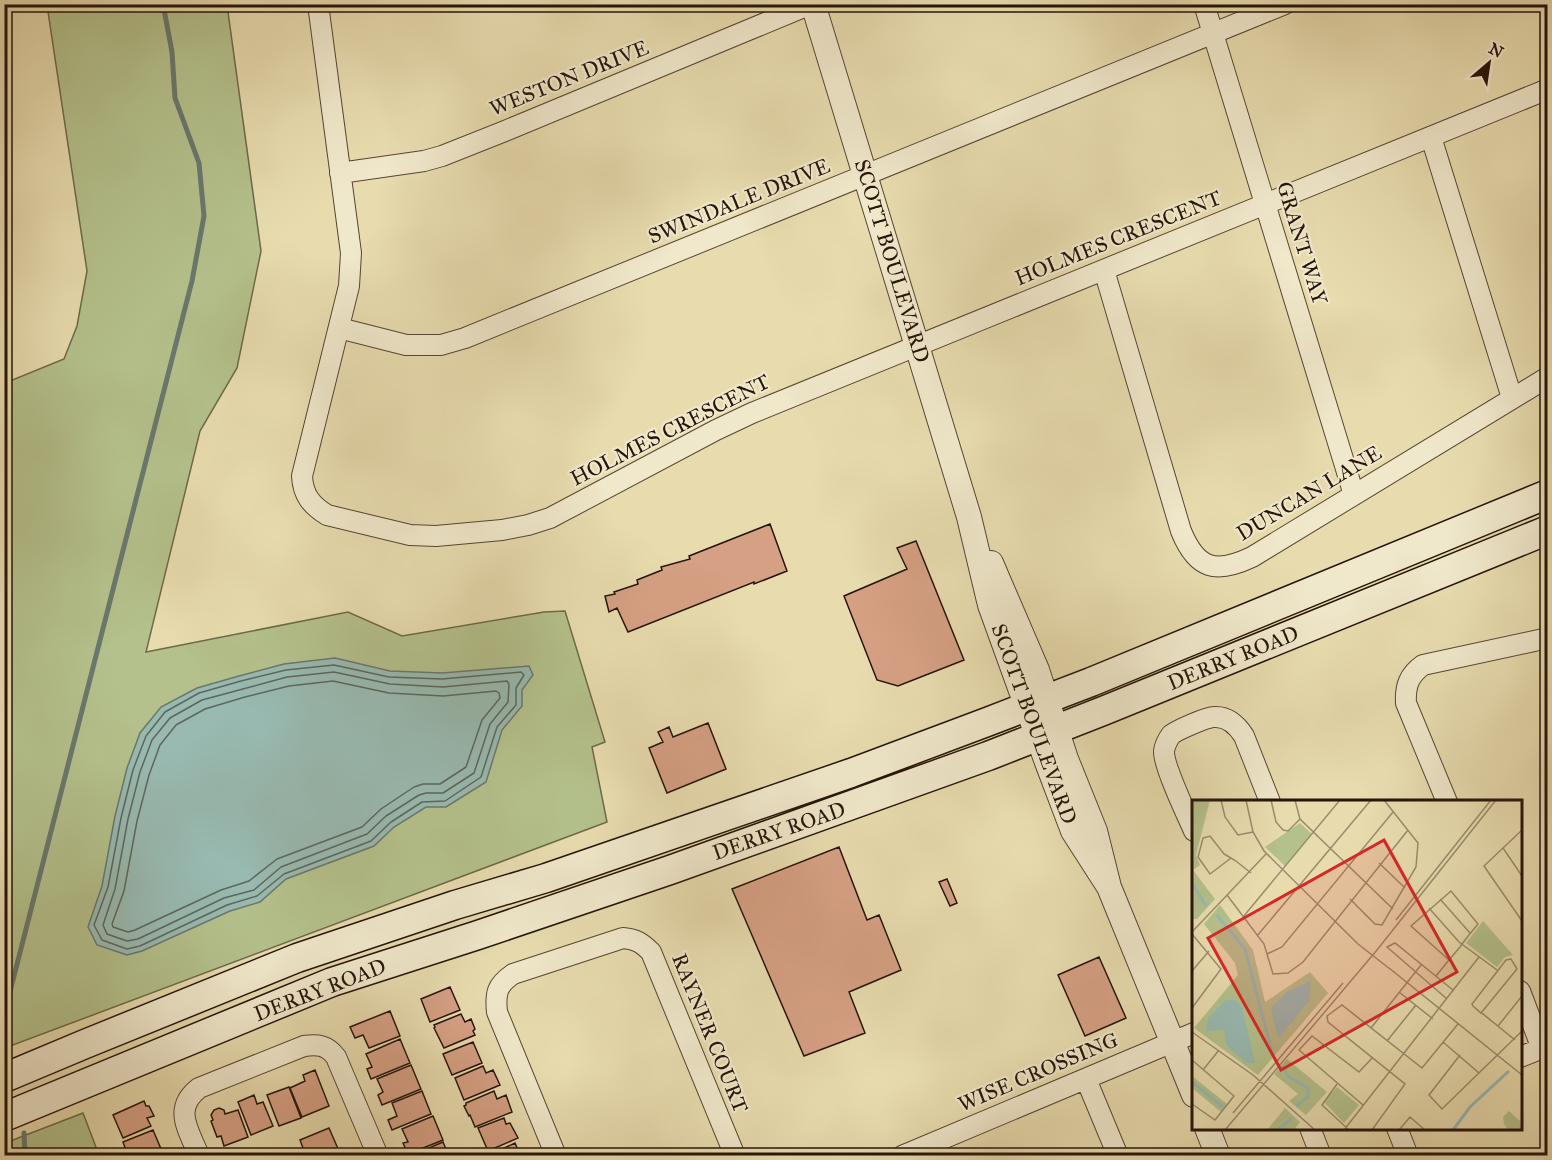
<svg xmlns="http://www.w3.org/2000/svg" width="1552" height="1160" viewBox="0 0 1552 1160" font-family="'IM FELL Great Primer',serif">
  <rect width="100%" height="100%" fill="#e8dcaf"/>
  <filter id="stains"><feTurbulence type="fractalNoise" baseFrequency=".00333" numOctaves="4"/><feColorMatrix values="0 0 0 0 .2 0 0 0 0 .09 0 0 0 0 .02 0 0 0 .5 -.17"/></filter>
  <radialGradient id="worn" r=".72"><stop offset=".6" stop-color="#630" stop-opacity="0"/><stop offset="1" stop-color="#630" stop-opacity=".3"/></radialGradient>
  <!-- green -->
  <path fill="#b4c18c" stroke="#6c6a4a" stroke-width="1.5" d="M47,5H227L261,251L237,368L200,431L146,652L348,612L402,636L544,612L565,611L605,742L592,747L607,822L5,1048V383L64,359L77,326L87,271Z
    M83,1113L99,1155H5V1143Z"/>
  <!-- water -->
  <path fill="#98bab1" stroke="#6a786e" stroke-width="1.5" d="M335,658L390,671L442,673L529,666L533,675L522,690V706L502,730L486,782L446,807H426L394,827L374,846L286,879L260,902L230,911L142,951L127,955L97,945L88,927L102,886L115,816L127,768L140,733L161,707L197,688L239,676L284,664Z"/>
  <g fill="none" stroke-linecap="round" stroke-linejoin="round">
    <!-- shore -->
    <path stroke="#5e675d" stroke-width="1.5" d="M334,665L389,677L442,679L521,672L524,675L516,688V705L497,727L481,777L445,801L422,802L391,822L371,841L284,874L257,896L227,905L140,946L127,949L102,940L94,925L108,887L121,818L133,770L146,736L165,712L199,693L241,681L286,670Z
      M334,672L390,684L443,687L507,681L509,684L508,702L490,724L474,773L443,793H426L419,795L386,816L367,834L281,867L254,890L224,898L138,939L127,941L107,934L103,925L115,889L128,819L140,772L152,740L170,718L202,700L243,689L287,677Z
      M333,681L389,693L443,696L496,691L499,693L500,698L482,720L466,767L440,784H423L414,787L381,809L362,827L277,859L249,881L221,890L135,930L128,932L113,927L112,924L124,891L137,821L149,775L160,745L176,725L205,709L245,697L289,686Z"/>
    <!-- stream -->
    <path stroke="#6a786e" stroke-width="5" d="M4,1015L192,281L204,216L199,163L175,98L172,52L163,4
      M24,1133L25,1156"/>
  </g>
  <!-- building -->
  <path fill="#d6a084" stroke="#251409" stroke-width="1.5" d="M770,524L787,571L754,584V582L628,632L617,608L609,612L605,596L615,594L614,592L638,584L637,580L662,570L661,567L690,559L689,556Z
    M916,541L964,660L898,686L877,680L844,596L907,569L897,548Z
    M708,723L726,769L667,793L649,748L663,742L658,732L669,727L673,737Z
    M839,847L867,920L879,915L901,970L849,992L865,1033L804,1056L732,889Z
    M947,879L957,903L950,906L939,882Z
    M1099,957L1126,1018L1085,1036L1058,975Z
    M450,987L460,1010L430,1022L421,999Z
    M390,1011L400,1036L369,1048L363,1035L355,1038L350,1027Z
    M461,1014L465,1022L471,1019L475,1029L473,1031L475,1035L444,1048L434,1028L435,1027L434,1025Z
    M400,1039L410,1063L371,1079L367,1069L372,1067L366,1054Z
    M473,1042L482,1063L452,1075L443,1054Z
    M411,1065L421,1089L382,1105L378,1095L383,1092L377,1079Z
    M483,1066L486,1073L493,1070L500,1085L464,1100L455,1078Z
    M315,1070L329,1106L302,1117L290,1088L305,1081L303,1075Z
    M289,1087L301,1118L279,1126L267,1095Z
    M422,1091L431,1114L392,1130L388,1120L397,1116L392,1103Z
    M494,1091L497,1099L506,1095L512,1112L475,1127L470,1115L469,1116L464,1106L466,1105V1103Z
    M254,1095L257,1104L263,1102L273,1126L251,1135L238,1102Z
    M144,1101L146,1106H149L154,1116L147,1118L151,1126L123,1138L113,1115Z
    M219,1108L224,1110L225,1114L238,1110L248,1137L224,1146L221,1136L217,1137L211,1121L213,1120L211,1115L214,1110Z
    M433,1116L443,1140L408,1154L403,1143L408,1142L402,1129Z
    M504,1118L506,1124L510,1123L518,1138L488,1151L478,1128Z
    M329,1128L339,1151L327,1156H306L300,1140Z
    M153,1130L164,1156H128L123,1142Z
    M443,1142L449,1156H410Z
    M515,1143L520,1155L522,1156H487Z"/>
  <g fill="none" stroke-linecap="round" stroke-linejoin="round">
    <!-- minor casing -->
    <g stroke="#564632" stroke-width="22">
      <path id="minor" d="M318,4L351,253L349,286L302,476C303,495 311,505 327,515L410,535L436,536L502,530L528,525L550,518L716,430L752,413L1548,89
        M1204,4L1354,495
        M1431,137L1512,398
        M340,173L424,161L442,156L505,131L811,4
        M1104,270L1181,531C1197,570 1216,574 1252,557L1548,377
        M339,328L406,345H441L465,338L1285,4
        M1447,802L1406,703C1405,686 1409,675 1423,665L1548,638
        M1194,831C1187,815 1164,767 1164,752C1164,747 1168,739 1171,735C1177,730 1207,717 1214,717C1228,716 1237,725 1244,736L1270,802
        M1520,991L1542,1049
        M1520,1057L1548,1046
        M1086,1079L1118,1156
        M1310,1128L1321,1156
        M1397,1128L1408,1156
        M199,1156C189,1130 172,1109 199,1088L304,1046C318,1044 327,1045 336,1057L378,1156
        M556,1156L497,1012C495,993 497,985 513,974L623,938C636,939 642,943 651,952L735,1156
        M902,1156L1194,1033"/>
    </g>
    <!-- tertiary casing -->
    <g stroke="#564632" stroke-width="26">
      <path id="tertiary" d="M813,4L969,517L990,605L1048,765L1073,831L1109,887
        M991,563L1037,670L1066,759L1095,831L1109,887L1194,1095
        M1207,1128L1218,1156"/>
    </g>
    <!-- secondary casing -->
    <g stroke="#251409" stroke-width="31">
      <path id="secondary" d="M4,1078L85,1044L297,958L455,905L546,878L851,773L987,722L1091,682L1548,494
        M4,1117L332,982L478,935L670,870L988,756L1103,711L1548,530"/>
    </g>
    <!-- minor -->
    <use href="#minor" stroke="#f0e8cb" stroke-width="20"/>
    <!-- tertiary -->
    <use href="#tertiary" stroke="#f0e8cb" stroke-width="24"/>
    <!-- secondary -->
    <use href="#secondary" stroke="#f0e8cb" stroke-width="28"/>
  </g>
  <g text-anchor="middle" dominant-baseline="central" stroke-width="4.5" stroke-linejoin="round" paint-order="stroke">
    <!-- street labels -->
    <g font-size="21" fill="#251409" stroke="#f0e8cb">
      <text transform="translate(569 78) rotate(-22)">WESTON DRIVE</text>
      <text transform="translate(739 201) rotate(-22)">SWINDALE DRIVE</text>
      <text transform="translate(1118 238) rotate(-22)">HOLMES CRESCENT</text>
      <text transform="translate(1302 243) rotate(73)">GRANT WAY</text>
      <text transform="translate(892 261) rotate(73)">SCOTT BOULEVARD</text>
      <text transform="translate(670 430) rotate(-27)">HOLMES CRESCENT</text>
      <text transform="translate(1309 493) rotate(-31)">DUNCAN LANE</text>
      <text transform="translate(1233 658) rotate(-22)">DERRY ROAD</text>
      <text transform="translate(1034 724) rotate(70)">SCOTT BOULEVARD</text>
      <text transform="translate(779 831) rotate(-19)">DERRY ROAD</text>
      <text transform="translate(320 990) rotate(-21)">DERRY ROAD</text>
      <text transform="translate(710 1033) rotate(68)">RAYNER COURT</text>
      <text transform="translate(1038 1072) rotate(-23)">WISE CROSSING</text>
    </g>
  </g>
  <!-- overview -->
  <g transform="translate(1192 800)">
    <rect width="330" height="330" fill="#e8dcaf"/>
    <path d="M0,0H18L4,55L8,65L1,70L23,99L5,119H0ZM108,23L120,34L93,66L73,47ZM28,105L61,150L73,202L118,172L136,193L66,275L2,228L46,175L43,163L12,124ZM291,121L321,155L313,157L305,167L274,143ZM95,259L135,292L114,315L97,301L106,294L82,274ZM0,276L35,304L29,312L0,288ZM145,287L167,305L152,323L132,302ZM93,308L108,322L102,330H75ZM317,311L329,322L330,330H316L312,324L311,317Z" fill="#b4c18c"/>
    <path d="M119,181L117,201L86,239L79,208L95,192ZM34,200H43L50,207L63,263H54L34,245L32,230L14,231L16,218Z" fill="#98bab1"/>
    <path fill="none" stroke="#98bab1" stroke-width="3" d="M0,83L14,106M25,115L53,149L81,256M90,266L97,277L116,288V297L104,306M0,282L31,307M86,330L100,318M261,330L278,307L317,271"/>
    <path fill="none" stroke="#9a8c6d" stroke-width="1.5" d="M29,0L33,17L46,35L61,32M54,0L61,32L72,51L166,144L198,169M79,0L84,22L91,30L96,31L108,19M103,0L108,19L201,109M330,30L292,66L330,121M311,48L330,76M39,58L18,74L6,57L11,38L18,36L32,54L34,55L44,61L59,73M187,63L213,88M35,95L72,144L81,174L96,173L111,162L216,30M158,99L183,124L190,125L224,67L226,43L192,0M248,99L278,133M237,108L267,142L305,170M51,117L148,0M204,120L299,0M0,132L74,54M0,134L29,169L0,208M65,136L179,0M75,154L90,147L201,12M197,168L330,275M0,171L17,151M244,176L257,160L268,147L270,144L277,135L286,124L259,91L219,126L257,160M207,192L241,219M255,199L195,147L203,143L261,190M289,213L325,169L319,159L314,160L280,204L281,206L289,213L291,214L323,240M306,226L330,196M179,228L229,165M0,232L61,275L123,330M195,241L224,205M251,242L287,273M268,255L237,295L250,309L330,231M0,260L42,296L23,320L0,304M11,270L27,250M145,284L130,305L157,330M171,305L107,250L120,236L167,272L181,257M41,313L151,183M33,330L185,150L304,0M152,330L287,157M180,330L213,284L136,222L135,216L150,205L230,268L266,224M207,330L218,317L233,330"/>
    <path fill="#d62828" fill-opacity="0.15" stroke="#d62828" stroke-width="3" d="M192,40L265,172L89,270L16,138Z"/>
    <rect width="330" height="330" fill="none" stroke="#251409" stroke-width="3"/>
  </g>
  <!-- margin -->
  <rect width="1552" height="1160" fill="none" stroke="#e8dcaf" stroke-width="24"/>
  <rect x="6" y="6" width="1540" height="1148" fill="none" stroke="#251409" stroke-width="3"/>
  <rect x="12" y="12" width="1528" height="1136" fill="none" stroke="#251409" stroke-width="1.5"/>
  <!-- north arrow -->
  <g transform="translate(1489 63) rotate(29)" stroke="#f0e8cb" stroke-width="4.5" paint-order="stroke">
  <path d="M0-4.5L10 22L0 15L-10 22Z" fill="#251409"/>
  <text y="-9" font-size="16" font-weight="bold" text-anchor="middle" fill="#251409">N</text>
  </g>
  <rect width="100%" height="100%" filter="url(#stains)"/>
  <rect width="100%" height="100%" fill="url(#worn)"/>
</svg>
